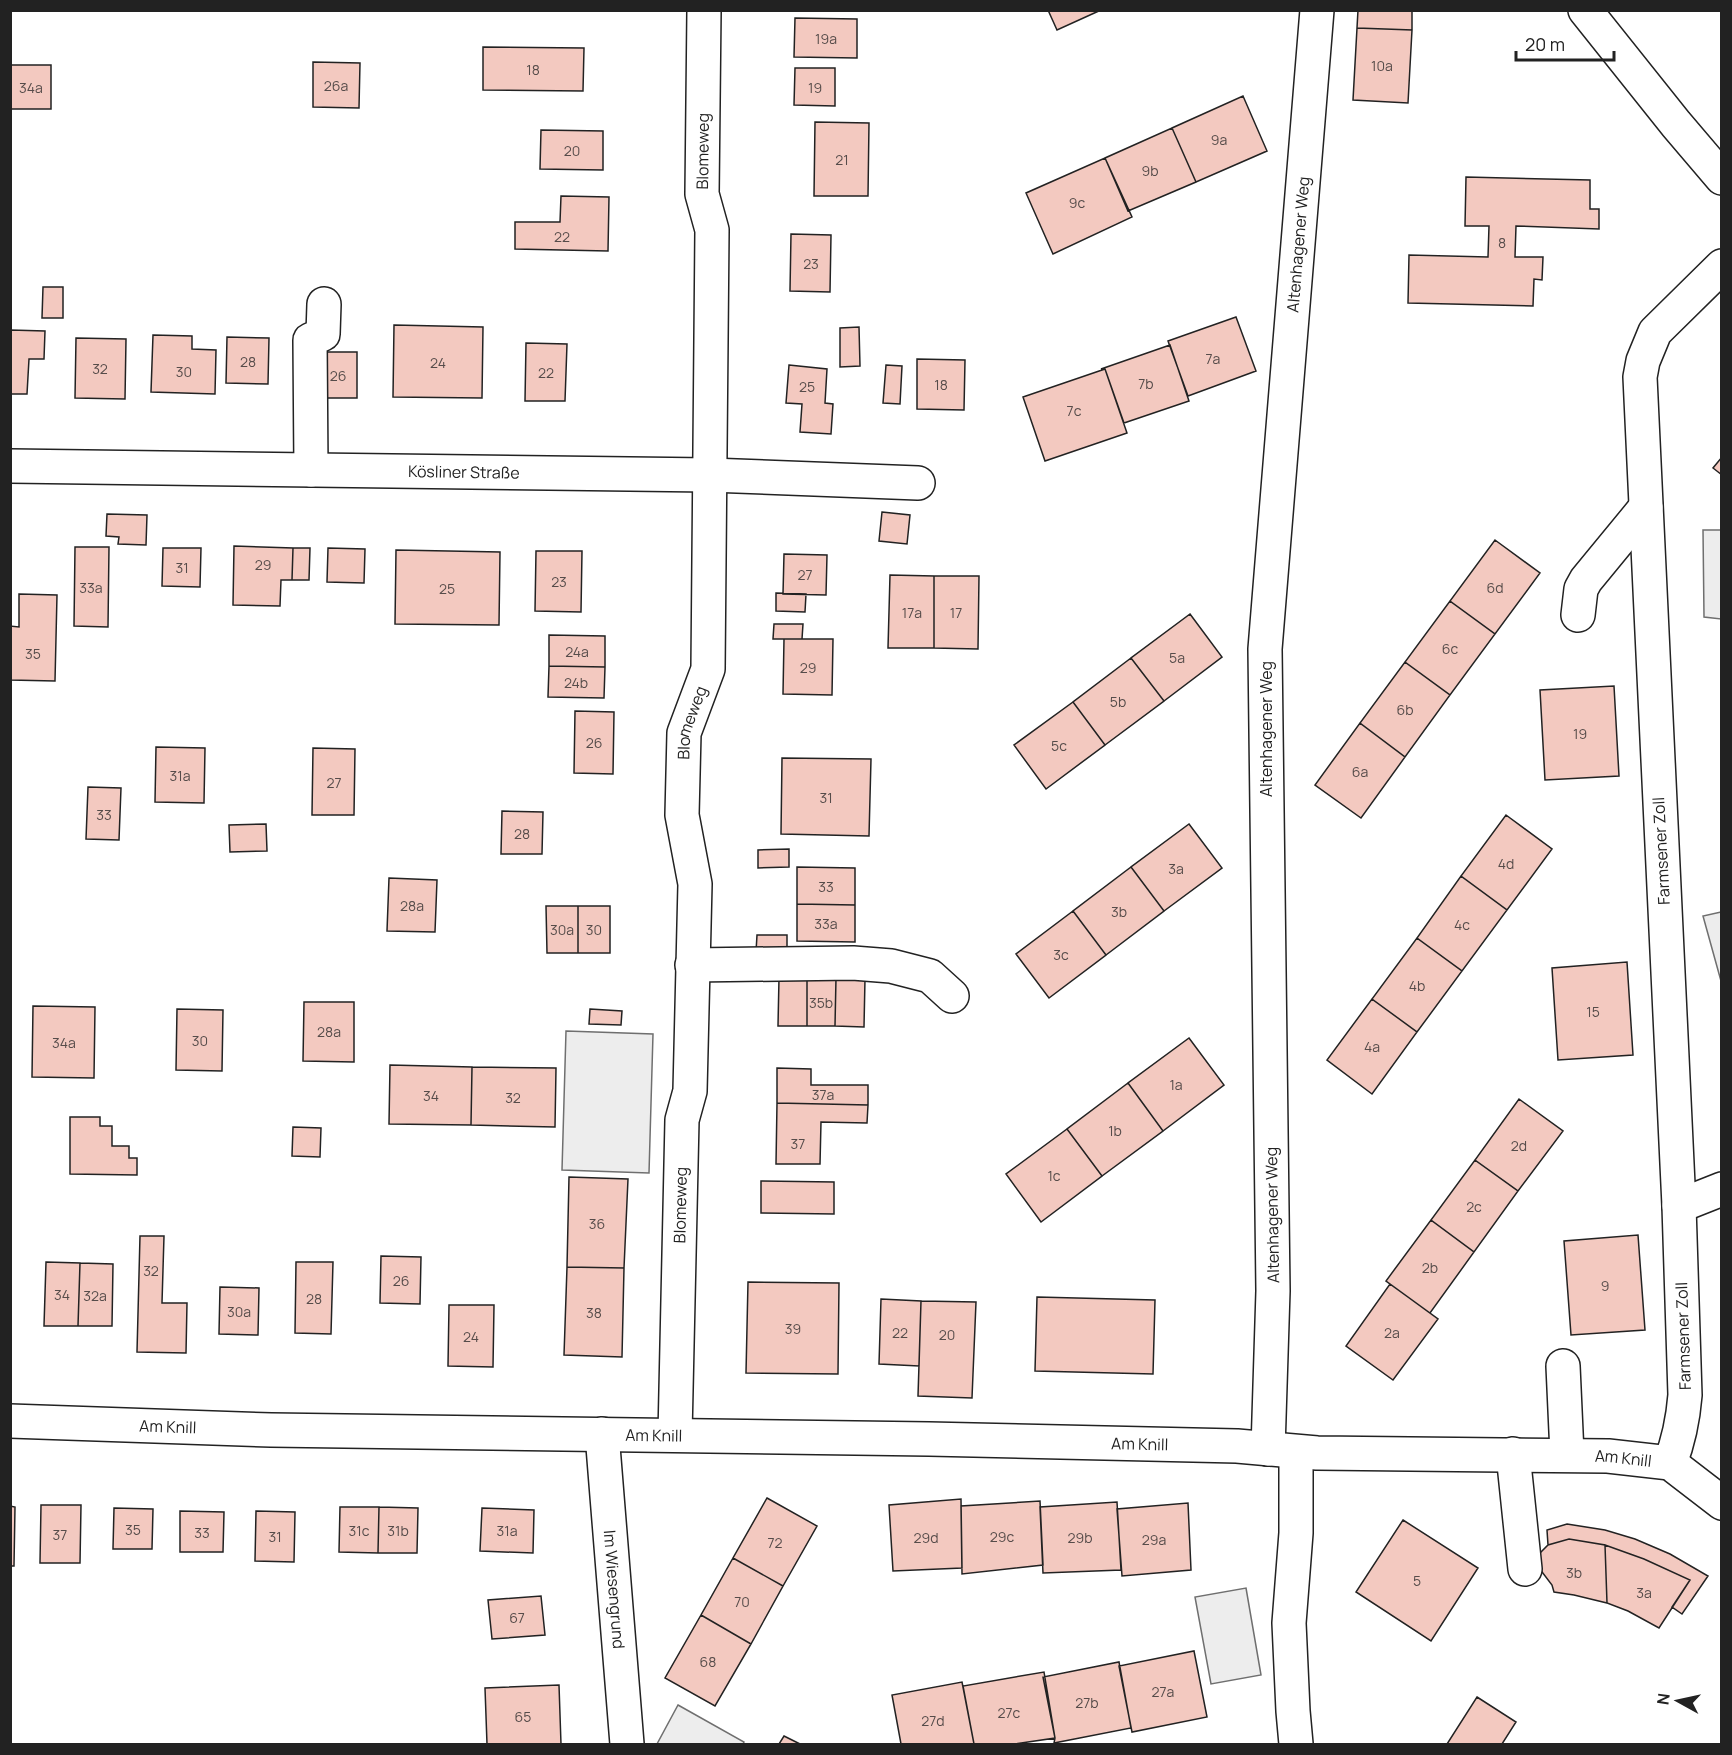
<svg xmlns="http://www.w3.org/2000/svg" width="1732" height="1755" viewBox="0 0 1732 1755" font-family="Manrope,sans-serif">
  <rect width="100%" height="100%" fill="#fff"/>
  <!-- parking -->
  <path fill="#ededed" stroke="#6f6f6f" stroke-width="1.5" d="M1703,530H1721V619L1704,617Z
    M1721,912H1722L1721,981L1703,916Z
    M566,1031L653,1034L649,1173L562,1170Z
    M1246,1588L1261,1675L1211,1684L1195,1597Z
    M678,1705L744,1742L743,1744H657Z"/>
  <!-- building -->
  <path fill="#f3c9c0" stroke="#222" stroke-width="1.5" d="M1048,10H1101L1057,30Z
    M1358,10H1412V30L1357,28Z
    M795,18L857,19V58L794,57Z
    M1357,28L1412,30L1408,103L1353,100Z
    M483,47L584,48L583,91L483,90Z
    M313,62L360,63L359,108L313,107Z
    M10,65H51V109H10Z
    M795,68H835V106L794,105Z
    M1243,96L1267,151L1196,182L1172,128Z
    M815,122L869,123L868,196H814Z
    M1172,128L1196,182L1128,211L1105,158Z
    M541,130L603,131V170L540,169Z
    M1105,158L1132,217L1053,254L1026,193Z
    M1466,177L1590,180V209H1599V229L1516,226L1515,257H1543L1542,280L1534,279L1533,306L1408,303L1409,255L1488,257L1489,226H1465Z
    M561,196L609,197L608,251L515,249V222H560Z
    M791,234L831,235L830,292L790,291Z
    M43,287H63V318H42Z
    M1236,317L1256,371L1188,396L1168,341Z
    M394,325L483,327L482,398L393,397Z
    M859,327L860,366L840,367V328Z
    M10,330L45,331L44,359H29L27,394H10Z
    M153,335L192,336V349L216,350L215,394L151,392Z
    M227,337L269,338L268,384L226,383Z
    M76,338L126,339L125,399L75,398Z
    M526,343L567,344L565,401H525Z
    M1170,345L1189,401L1124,423L1105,369H1101Z
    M319,352H357V398H319Z
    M917,359L965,360L964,410L917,409Z
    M789,365L827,369L825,403L833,404L831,434L800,432L802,404L786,403Z
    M886,365L902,366L900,404L883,403Z
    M1105,369L1127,433L1045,461L1023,397Z
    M1722,457V475L1713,468Z
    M882,512L910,515L907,544L879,541Z
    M107,514L147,515L146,545L118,544L119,537L106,536Z
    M1495,540L1540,573L1495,634L1450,601Z
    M234,546L293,548L292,580H281L280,606L233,605Z
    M75,547H109L108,627L74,626Z
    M163,548H201L200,587L162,586Z
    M293,548H310L309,580H292Z
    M328,548L365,549L364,583L327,582Z
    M396,550L500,552L499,625L395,624Z
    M536,551H582L581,612L535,611Z
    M784,554L827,555L826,595L783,594Z
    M890,575L934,576V648H888Z
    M934,576H979L978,649L934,648Z
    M776,593L806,594L805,612L776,611Z
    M19,594L57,595L55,681L10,680V626L19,627Z
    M1450,601L1495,634L1450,695L1405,662Z
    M1190,614L1222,657L1164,701L1131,658Z
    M774,624H803L802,639H773Z
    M549,635L605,636V667L549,666Z
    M784,639H833L832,695L783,694Z
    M1131,658L1164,701L1105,745L1073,702Z
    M1405,662L1450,695L1405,757L1360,723Z
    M549,666L605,667L604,698L548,697Z
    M1614,686L1619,776L1545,780L1540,690Z
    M1073,702L1105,745L1046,789L1014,745Z
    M575,711L614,712L613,774L574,773Z
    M1360,723L1405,757L1361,818L1315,785Z
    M156,747L205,748L204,803L155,802Z
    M313,748L355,749L354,815H312Z
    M782,758L871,759L869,836L781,834Z
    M88,787L121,788L119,840L86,839Z
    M502,811L543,812L542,854H501Z
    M1506,815L1552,849L1507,910L1461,876Z
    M266,824L267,851L230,852L229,825Z
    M1189,824L1222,868L1164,911L1131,867Z
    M789,849V867L758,868V850Z
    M797,867L855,868V905L797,904Z
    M1131,867L1164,911L1106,955L1073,911Z
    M1461,876L1507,910L1462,971L1417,938Z
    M389,878L437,880L435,932L387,931Z
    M797,904L855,905V942L797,941Z
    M546,906H578V953H547Z
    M578,906H610V953H578Z
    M1073,911L1106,955L1049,998L1016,954Z
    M757,935H787V952H756Z
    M1417,938L1462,971L1417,1032L1372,999Z
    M1627,962L1633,1055L1558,1060L1552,968Z
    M779,978H807V1026H778Z
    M807,978H836L835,1026H807Z
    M836,978L865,979L864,1027L835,1026Z
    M1372,999L1417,1032L1372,1094L1327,1060Z
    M304,1002H354V1062L303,1061Z
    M33,1006L95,1007L94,1078L32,1077Z
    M177,1009L223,1010L222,1071L176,1070Z
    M590,1009L622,1011L621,1025L589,1024Z
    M1189,1038L1224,1085L1163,1131L1128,1083Z
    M390,1065L472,1067L471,1125L389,1124Z
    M472,1067L556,1068L555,1127L471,1125Z
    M777,1068L811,1069V1085H868V1105L777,1103Z
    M1128,1083L1163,1131L1102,1176L1067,1129Z
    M1519,1099L1563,1131L1518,1191L1475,1160Z
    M777,1103L868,1105L867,1123L821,1122L820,1164H776Z
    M70,1117H100V1126H112V1146H129V1158H137V1175L70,1174Z
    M293,1127L321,1128L320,1157L292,1156Z
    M1067,1129L1102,1176L1041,1222L1006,1174Z
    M1475,1160L1518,1191L1474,1252L1431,1220Z
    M569,1177L628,1179L624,1268L567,1267Z
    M761,1181L834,1182V1214L761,1213Z
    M1431,1220L1474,1252L1430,1313L1386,1281Z
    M1638,1235L1645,1330L1571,1335L1564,1241Z
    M140,1236H164L162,1303H187L186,1353L137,1352Z
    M381,1256L421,1257L420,1304L380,1303Z
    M46,1262L80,1263L78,1326H44Z
    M296,1262H333L331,1334L295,1333Z
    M80,1263L113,1264L112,1326H78Z
    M567,1267L624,1268L622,1357L564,1355Z
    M748,1282L839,1283L838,1374L746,1373Z
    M1390,1284L1438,1319L1393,1380L1346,1346Z
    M220,1287L259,1288L258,1335L219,1334Z
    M1037,1297L1155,1300L1153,1374L1035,1371Z
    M881,1299L921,1301L919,1366L879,1364Z
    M921,1301L976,1302L972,1398L918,1396Z
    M449,1305H494L493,1367L448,1366Z
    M767,1498L817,1526L783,1586L733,1558Z
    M961,1499L962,1568L893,1571L889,1505Z
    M1040,1501L1043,1565L962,1574L961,1506Z
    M1117,1502L1121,1570L1043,1573L1040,1507Z
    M1188,1503L1191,1570L1122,1576L1117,1509Z
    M41,1505H81L80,1563H40Z
    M10,1506L15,1507L14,1566H10Z
    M340,1507H379L378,1553L339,1552Z
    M379,1507L418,1508L417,1553H378Z
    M114,1508L153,1509L152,1549H113Z
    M482,1508L534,1510L533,1553L480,1551Z
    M180,1511L224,1512L223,1552H180Z
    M256,1511L295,1512L294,1562L255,1561Z
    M1403,1520L1478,1568L1431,1641L1356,1592Z
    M1567,1524L1605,1530L1635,1539L1670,1554L1708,1576L1682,1614L1672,1607L1690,1580L1644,1559L1605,1545L1569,1539L1548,1545L1547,1530Z
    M1569,1539L1605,1545L1607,1603L1574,1595L1554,1592L1552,1585L1533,1560L1548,1545Z
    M1605,1545L1644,1559L1690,1580L1659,1628L1628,1611L1607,1603Z
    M733,1558L783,1586L751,1644L701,1615Z
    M541,1596L545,1635L492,1639L488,1600Z
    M701,1615L751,1644L715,1706L665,1678Z
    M1194,1651L1207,1717L1132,1732L1119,1666Z
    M1119,1662L1131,1728L1054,1743L1055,1738L1043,1677Z
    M1044,1672L1055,1738L1014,1744H974L963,1686Z
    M962,1682L974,1744H901L892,1695Z
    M559,1685L561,1744H487L485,1688Z
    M1477,1697L1516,1722L1502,1744H1447Z
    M784,1736L800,1744H779Z"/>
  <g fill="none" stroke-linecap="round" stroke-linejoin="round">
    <!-- minor casing -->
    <g stroke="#222" stroke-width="36">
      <g id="minor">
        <path d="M1585,10L1676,124L1722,178"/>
        <path id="s1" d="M10,466L710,475L918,483"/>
        <path d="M311,470L310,340L323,334L324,304"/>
        <path d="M1578,615L1581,589L1586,580L1646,507"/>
        <path d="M692,965L853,963L891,966L930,976L952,996"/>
        <path d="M1679,1206L1722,1189"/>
        <path d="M1563,1366L1567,1454"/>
        <path id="s2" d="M10,1421L271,1430L929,1439L1237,1446L1317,1453L1608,1456L1670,1463L1722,1503"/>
        <path id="s3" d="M602,1434L627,1744"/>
        <path id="s4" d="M675,1435L682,1120L690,1091L695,884L682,815L684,733L708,669L712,230L702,194L704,10"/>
        <path id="s5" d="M1268,1449L1273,1291L1265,649L1317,10"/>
        <path d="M1296,1452V1533L1289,1623L1293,1711L1296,1744"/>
        <path d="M1513,1454L1525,1569"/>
        <path d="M1670,1463C1679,1440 1683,1420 1685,1395L1679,1206L1640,377L1643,361L1655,332L1722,266"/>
      </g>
    </g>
    <!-- minor -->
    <use href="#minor" stroke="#fff" stroke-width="33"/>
  </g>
  <g text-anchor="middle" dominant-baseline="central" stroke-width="4.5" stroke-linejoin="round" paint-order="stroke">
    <!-- number labels -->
    <g font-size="14" fill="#564c4a">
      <text x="826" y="38">19a</text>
      <text x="1382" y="65">10a</text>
      <text x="533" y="69">18</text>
      <text x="336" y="85">26a</text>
      <text x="31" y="87">34a</text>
      <text x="815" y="87">19</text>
      <text x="1219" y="139">9a</text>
      <text x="572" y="150">20</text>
      <text x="842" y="159">21</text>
      <text x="1150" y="170">9b</text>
      <text x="1077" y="202">9c</text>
      <text x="562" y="236">22</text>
      <text x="1502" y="242">8</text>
      <text x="811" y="263">23</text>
      <text x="1213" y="358">7a</text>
      <text x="248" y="361">28</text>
      <text x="438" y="362">24</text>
      <text x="100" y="368">32</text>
      <text x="184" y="371">30</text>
      <text x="546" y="372">22</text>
      <text x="338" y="375">26</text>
      <text x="1146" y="383">7b</text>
      <text x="941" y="384">18</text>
      <text x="807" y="386">25</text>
      <text x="1074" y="410">7c</text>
      <text x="263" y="564">29</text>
      <text x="182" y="567">31</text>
      <text x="805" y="574">27</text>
      <text x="559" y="581">23</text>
      <text x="91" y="587">33a</text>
      <text x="1495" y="587">6d</text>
      <text x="447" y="588">25</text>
      <text x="912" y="612">17a</text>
      <text x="956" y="612">17</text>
      <text x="1450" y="648">6c</text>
      <text x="577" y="651">24a</text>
      <text x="33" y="653">35</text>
      <text x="1177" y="657">5a</text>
      <text x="808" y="667">29</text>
      <text x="576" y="682">24b</text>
      <text x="1118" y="701">5b</text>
      <text x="1405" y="709">6b</text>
      <text x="1580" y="733">19</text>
      <text x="594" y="742">26</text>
      <text x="1059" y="745">5c</text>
      <text x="1360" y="771">6a</text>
      <text x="180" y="775">31a</text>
      <text x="334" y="782">27</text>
      <text x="826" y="797">31</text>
      <text x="104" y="814">33</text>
      <text x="522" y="833">28</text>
      <text x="1506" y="863">4d</text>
      <text x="1176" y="868">3a</text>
      <text x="826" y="886">33</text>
      <text x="412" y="905">28a</text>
      <text x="1119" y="911">3b</text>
      <text x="826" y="923">33a</text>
      <text x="1462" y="924">4c</text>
      <text x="562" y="929">30a</text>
      <text x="594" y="929">30</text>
      <text x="1061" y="954">3c</text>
      <text x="1417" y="985">4b</text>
      <text x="821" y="1002">35b</text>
      <text x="1593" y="1011">15</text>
      <text x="329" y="1031">28a</text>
      <text x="200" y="1040">30</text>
      <text x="64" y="1042">34a</text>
      <text x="1372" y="1046">4a</text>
      <text x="1176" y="1084">1a</text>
      <text x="823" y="1094">37a</text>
      <text x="431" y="1095">34</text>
      <text x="513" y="1097">32</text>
      <text x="1115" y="1130">1b</text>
      <text x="798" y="1143">37</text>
      <text x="1519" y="1145">2d</text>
      <text x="1054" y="1175">1c</text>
      <text x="1474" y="1206">2c</text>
      <text x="597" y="1223">36</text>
      <text x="1430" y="1267">2b</text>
      <text x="151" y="1270">32</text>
      <text x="401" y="1280">26</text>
      <text x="1605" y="1285">9</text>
      <text x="62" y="1294">34</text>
      <text x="95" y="1295">32a</text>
      <text x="314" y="1298">28</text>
      <text x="239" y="1311">30a</text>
      <text x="594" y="1312">38</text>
      <text x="793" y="1328">39</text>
      <text x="900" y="1332">22</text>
      <text x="1392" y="1332">2a</text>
      <text x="947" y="1334">20</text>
      <text x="471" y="1336">24</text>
      <text x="133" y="1529">35</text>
      <text x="359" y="1530">31c</text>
      <text x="398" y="1530">31b</text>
      <text x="507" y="1530">31a</text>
      <text x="202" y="1532">33</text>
      <text x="60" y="1534">37</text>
      <text x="275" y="1536">31</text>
      <text x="1002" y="1536">29c</text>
      <text x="926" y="1537">29d</text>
      <text x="1080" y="1537">29b</text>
      <text x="1154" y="1539">29a</text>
      <text x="775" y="1542">72</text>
      <text x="1574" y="1572">3b</text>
      <text x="1417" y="1580">5</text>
      <text x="1644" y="1592">3a</text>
      <text x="742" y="1601">70</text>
      <text x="517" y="1617">67</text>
      <text x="708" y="1661">68</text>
      <text x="1163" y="1691">27a</text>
      <text x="1087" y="1702">27b</text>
      <text x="1009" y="1712">27c</text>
      <text x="523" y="1716">65</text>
      <text x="933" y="1720">27d</text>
    </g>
    <!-- street labels -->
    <g font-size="16" fill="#222" stroke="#fff">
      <text stroke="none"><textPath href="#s4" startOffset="1292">Blomeweg</textPath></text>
      <text stroke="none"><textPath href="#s5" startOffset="1206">Altenhagener Weg</textPath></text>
      <text stroke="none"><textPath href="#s1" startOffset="454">Kösliner Straße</textPath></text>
      <text stroke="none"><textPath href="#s4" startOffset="716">Blomeweg</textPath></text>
      <text transform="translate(1266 729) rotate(-90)">Altenhagener Weg</text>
      <text transform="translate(1661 851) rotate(-93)">Farmsener Zoll</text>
      <text stroke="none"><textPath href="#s4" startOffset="230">Blomeweg</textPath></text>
      <text transform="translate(1272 1215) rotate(-91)">Altenhagener Weg</text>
      <text transform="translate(1683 1336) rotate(-92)">Farmsener Zoll</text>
      <text stroke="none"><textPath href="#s2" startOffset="158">Am Knill</textPath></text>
      <text stroke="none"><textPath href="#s2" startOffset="644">Am Knill</textPath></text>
      <text stroke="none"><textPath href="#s2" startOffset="1130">Am Knill</textPath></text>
      <text stroke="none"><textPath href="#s2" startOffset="1614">Am Knill</textPath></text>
      <text stroke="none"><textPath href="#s3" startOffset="156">Im Wiesengrund</textPath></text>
    </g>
  </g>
  <!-- border -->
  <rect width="1732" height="1755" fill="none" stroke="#222222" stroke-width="24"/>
  <!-- north arrow -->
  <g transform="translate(1678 1701) rotate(278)" stroke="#ffffff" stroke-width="4.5" paint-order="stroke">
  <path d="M0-4.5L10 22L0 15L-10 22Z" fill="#222222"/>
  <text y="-9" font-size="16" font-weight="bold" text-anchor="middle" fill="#222222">N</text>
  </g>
  <!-- scale -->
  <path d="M1516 51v9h98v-9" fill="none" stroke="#222222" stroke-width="3"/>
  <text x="1525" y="51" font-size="18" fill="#222222" stroke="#ffffff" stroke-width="4.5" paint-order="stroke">20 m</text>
</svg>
